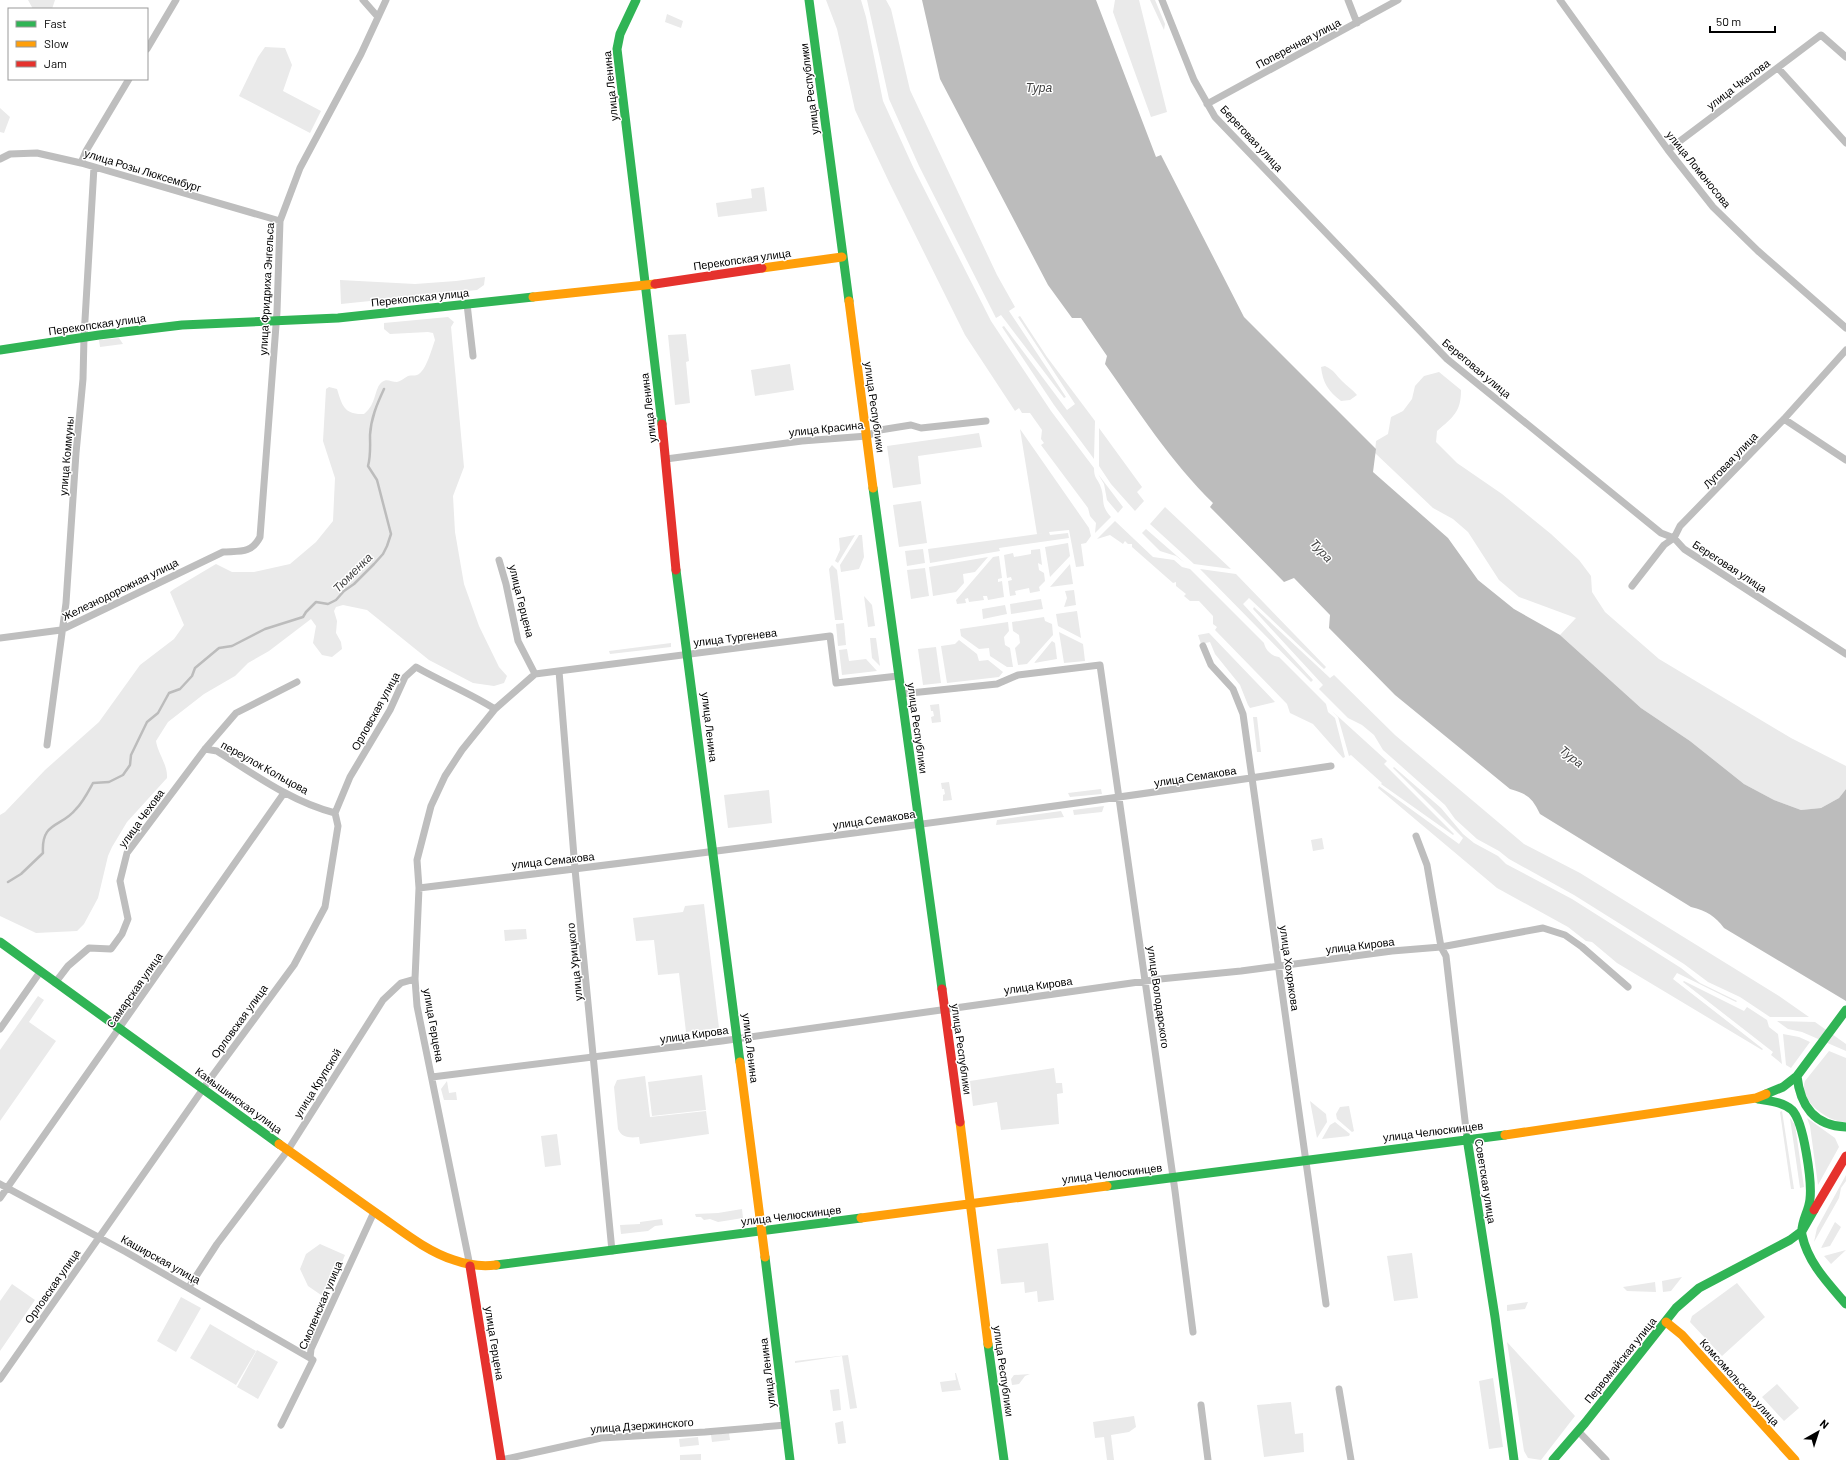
<svg xmlns="http://www.w3.org/2000/svg" width="1846" height="1460" viewBox="0 0 1846 1460" font-family="Barlow,sans-serif">
  <rect width="100%" height="100%" fill="#fff"/>
  <!-- green -->
  <path fill="#eaeaea" d="M28,0H55L52,9H33Z
    M826,0H861L866,17L883,101L914,169L991,321L1051,411L1094,468C1094,478 1097,478 1100,485C1106,499 1099,504 1111,517L1095,533L1096,523L1090,516L1088,508L1041,445L1044,443L1041,439L1042,430L1030,413H1022L1019,408L1015,411L965,335L889,182L855,110L837,29Z
    M867,0H886L891,9L910,90L997,275L1015,307L1009,311L1066,397L1064,398L1001,315L996,318L919,166L889,99Z
    M1115,0H1139L1167,112L1151,117L1113,12Z
    M1150,0H1155L1165,24L1164,30Z
    M667,14L683,21L681,28L665,22Z
    M265,47L285,48L292,65L283,91L321,111L310,133L239,96L258,57Z
    M0,108L10,117L4,133L0,132Z
    M764,187L767,211L718,217L716,203L752,198L751,189Z
    M485,277L484,285L477,290L341,304L340,280L415,284L456,281Z
    M1020,316L1047,357L1095,421L1094,459L1054,405L1002,327L1004,326L1067,410L1075,404L1018,317Z
    M448,317L454,322L451,327L464,467L453,496L455,532L464,584L479,626L499,667L507,676L504,683L494,686L473,683L429,660L367,610L343,605L336,607L334,611L337,621L336,633L341,642L342,649L332,657L322,655L313,643L316,626L311,619L269,651L248,663L235,676L204,694L168,722L156,741C158,754 168,765 167,778L127,822L112,847L108,856L98,898L84,924L77,931L36,933L0,916V815L5,812L45,770L99,722L140,665L174,639L184,625L170,592L174,589L216,564L232,572H254L290,564L316,542L333,521L335,478L323,441L326,389L329,387L337,389C342,405 344,415 364,414C377,404 374,388 382,382C387,378 391,382 397,382C401,381 404,378 408,376C411,375 414,376 417,375C426,372 432,348 435,340L433,333L428,332L390,334L384,329V323Z
    M686,334L689,361L686,362L690,403L675,405L668,335Z
    M119,338L123,344L100,347L99,340Z
    M790,364L794,390L755,396L751,370Z
    M1325,366C1335,371 1335,374 1342,381C1347,386 1352,389 1357,395L1350,400L1341,401C1328,391 1323,383 1321,367Z
    M1439,372L1461,390C1461,412 1453,417 1437,431L1436,442L1457,463L1502,494L1551,534L1579,560L1591,576L1592,592L1605,612L1659,659L1791,738L1846,766V789L1839,798L1821,808L1801,810L1774,800L1744,784L1690,741L1641,708L1560,635L1576,618L1519,597L1499,580L1468,532L1453,519L1433,508L1375,453L1376,441L1388,434L1391,417L1403,411L1412,399L1415,386L1424,376Z
    M1099,428L1142,487L1137,492L1144,501L1135,511L1111,484L1099,466Z
    M1020,429L1089,528L1091,536L1086,543L1081,544L1084,566L1076,567L1069,530L1049,532L1050,535L1068,533L1069,538L999,548L1000,551L930,563L928,549L1045,533L1037,534Z
    M979,433L982,447L918,456L921,484L893,488L887,446Z
    M1098,474L1123,507L1118,513L1107,500L1104,484Z
    M921,501L927,543L899,547L893,505Z
    M1165,507L1231,569L1194,564L1150,524Z
    M1115,521L1153,557L1174,560L1182,567L1190,569L1264,643C1265,649 1271,656 1279,657L1326,704L1328,712L1335,718L1345,757L1343,758L1313,724L1290,713L1287,704L1215,630L1217,627L1213,624V616L1199,601H1190L1184,596L1186,594L1176,586V582L1173,583L1132,547V544H1128L1125,541L1123,544L1110,535L1097,539Z
    M1146,529L1185,563L1176,556L1160,551L1142,533Z
    M855,535L838,563L835,561L840,550L839,538Z
    M859,535H862L864,557L859,569L841,572L840,565Z
    M1068,543L1070,556L1050,577L1045,547Z
    M923,549L925,563L907,566L905,551Z
    M1040,549L1042,565L1038,563L1039,570L1044,573L1045,581L1039,587L1040,591L1030,593L1029,588L1015,591L1016,595L1010,596L1008,581L1012,580L1011,577L1007,578L1004,555L1013,553L1014,557L1031,554V550Z
    M999,556L1002,578L998,579V582L1002,581L1004,597L988,600L987,596H983L984,600L969,602L968,598L965,599L966,603L957,604L956,600L993,557Z
    M988,557L975,572L963,574L964,583L956,592L933,596L929,567Z
    M1070,564L1073,584L1050,587Z
    M832,565L837,570L843,620H835L829,569Z
    M925,568L929,596L911,599L907,570Z
    M1200,569L1236,574L1326,667L1324,669L1249,598L1243,604L1313,680L1311,682Z
    M1074,590L1076,605L1064,607L1067,598L1065,591Z
    M864,596L872,605L875,626L868,627Z
    M1041,599L1043,609L1011,614L1010,604Z
    M1005,605L1007,614L983,619L982,609Z
    M1254,607L1330,678L1334,675L1395,735L1524,844L1580,873L1779,996L1809,1017H1770L1740,997L1708,982L1684,964L1574,895L1509,859L1499,851L1477,839L1455,819L1445,805L1383,750L1374,735L1362,725L1348,718L1319,689L1323,685L1253,609Z
    M1077,611L1081,638L1058,626L1056,614Z
    M1044,617L1045,621L1052,624L1053,635L1027,664L1018,665L1015,648L1020,643L1019,635L1013,631L1012,622Z
    M1008,622L1009,631L1004,637L1005,645L1010,648L1013,667H1007L990,656L989,648L979,649L961,636L960,629Z
    M844,623L846,645L838,646L836,624Z
    M1059,632L1083,644L1085,661L1064,663Z
    M1209,633L1275,702L1250,708L1248,705L1240,685L1215,654L1210,642L1201,644L1198,635Z
    M870,638H876L880,666L872,658Z
    M959,640L977,654L979,661L988,660L1003,672L999,677L947,683L941,646L955,644Z
    M1052,641L1055,643L1057,659L1034,663Z
    M671,643V647L610,654L609,651Z
    M936,647L941,683L923,685L918,649Z
    M847,649L849,661L866,659L877,671L842,675L839,650Z
    M939,704L941,722L932,723L931,717L934,716L933,711H931L930,705Z
    M1332,711L1387,761L1384,764L1454,834L1453,835L1381,784L1382,783L1351,755L1349,756L1338,717Z
    M1253,717H1257L1261,752H1257Z
    M1394,767L1441,808L1463,834L1474,843L1498,856L1506,864L1572,899L1681,968L1700,983L1737,1001L1736,1002L1677,973L1673,979L1763,1049L1762,1050L1617,963L1592,942L1586,941L1568,927L1497,888L1378,788L1379,786L1459,844L1463,838L1393,768Z
    M949,782L952,800L943,801V795L945,794L944,789H942L941,783Z
    M1101,789L1102,794L1070,797L1068,793Z
    M769,790L772,823L728,828L724,795Z
    M1104,806L1102,812L1074,815L1073,810Z
    M1061,811L1064,817L996,825L997,820Z
    M1322,838L1324,849L1313,851L1311,840Z
    M704,904L719,1028L686,1032L679,973L658,975L654,940L636,941L633,918L683,912L685,906Z
    M526,929L527,939L505,941L504,930Z
    M1684,981L1744,1011L1747,1007L1767,1020L1769,1027L1778,1034L1782,1064L1771,1055L1773,1052L1683,982Z
    M38,996L44,1000L29,1022L56,1041L0,1121V1050Z
    M1777,1021L1815,1022L1846,1044V1051L1802,1032L1788,1029Z
    M1783,1034L1799,1037L1810,1042L1791,1068L1786,1065Z
    M1829,1051L1846,1058V1122C1829,1123 1797,1100 1805,1081Z
    M1054,1068L1056,1083H1062L1063,1093L1057,1094L1059,1124L1001,1130L997,1102L973,1106L970,1081Z
    M702,1075L706,1110L652,1116L648,1082Z
    M645,1076L650,1117L706,1111L709,1134L640,1144L639,1137C630,1138 622,1138 618,1129L614,1087L617,1080Z
    M447,1081L449,1093L456,1092L457,1100H444L441,1089Z
    M1310,1101L1326,1114L1327,1122L1317,1138Z
    M1349,1106L1354,1131L1352,1132L1337,1119L1336,1114L1340,1107Z
    M1782,1111L1794,1189H1791L1780,1112Z
    M1790,1118L1795,1125L1804,1187L1800,1188Z
    M1807,1118L1835,1138L1839,1147L1818,1185L1810,1126Z
    M1335,1122L1350,1134L1349,1136L1322,1139L1330,1125Z
    M557,1134L561,1165L545,1167L541,1136Z
    M1846,1175V1181L1841,1188L1839,1198L1814,1242L1817,1228Z
    M742,1209L743,1218L718,1222L710,1219L704,1220L701,1217H696L695,1214L718,1213Z
    M662,1219L663,1225L655,1226L648,1231L621,1234L620,1225L640,1224V1222Z
    M1835,1222L1841,1227L1830,1246L1821,1248Z
    M1048,1243L1054,1300L1038,1302L1037,1291L1025,1293L1024,1282L1001,1284L997,1249Z
    M320,1244L345,1255L331,1289L321,1295L308,1286L300,1269L306,1254Z
    M1846,1250L1831,1264L1824,1256Z
    M1412,1253L1418,1298L1394,1301L1387,1256Z
    M1682,1277L1671,1291L1663,1292L1662,1281Z
    M1655,1282L1656,1292L1627,1291L1623,1287Z
    M1737,1283L1765,1317L1722,1356L1690,1322L1692,1316Z
    M12,1284L35,1300L0,1351V1301Z
    M181,1297L201,1308L176,1352L157,1341Z
    M1528,1302L1525,1309L1507,1311V1305Z
    M210,1324L256,1351L236,1385L190,1358Z
    M1507,1342L1575,1416L1541,1460L1528,1458L1524,1451Z
    M257,1350L278,1362L258,1399L237,1387Z
    M848,1355L857,1408L850,1409L842,1356L795,1363V1361Z
    M955,1373H956L961,1390L942,1392L940,1382L956,1380Z
    M1030,1374L1025,1376L1019,1384L1012,1385L1011,1379L1014,1375Z
    M1493,1378L1503,1447L1489,1449L1479,1381Z
    M1777,1384L1799,1408L1784,1421L1762,1397Z
    M839,1389L841,1410L833,1411L830,1390Z
    M1291,1402L1295,1434L1303,1433L1304,1452L1264,1457L1257,1405Z
    M1134,1416L1136,1427L1129,1432L1111,1435L1114,1460H1107L1104,1437L1095,1438L1093,1422Z
    M843,1421L846,1443L838,1444L835,1423Z
    M729,1433L730,1440L712,1442L711,1435Z
    M698,1437L699,1445L680,1447L679,1439Z
    M701,1454V1460H680V1455Z"/>
  <!-- water -->
  <path fill="#bcbcbc" d="M922,0H1096L1156,157L1161,155L1244,317L1376,449L1373,472L1448,538L1478,580L1514,609L1560,635L1641,708L1690,741L1744,784L1774,800L1801,810L1821,808L1839,798L1846,789V1001L1724,928C1715,916 1707,911 1691,907L1540,814C1532,797 1527,794 1510,789L1395,695L1329,628L1330,615L1294,578L1284,582L1210,507L1213,503C1171,462 1139,412 1105,364L1107,356L1081,318H1072L1048,285L940,79Z"/>
  <g fill="none" stroke-linecap="round" stroke-linejoin="round">
    <!-- stream -->
    <path stroke="#bcbcbc" stroke-width="2.5" d="M8,882L21,874L43,853C41,821 61,828 76,809C83,802 88,792 93,783L109,782L123,775L130,765L131,755L147,722L158,713L169,693L180,689L192,676L195,668L219,648L232,646L265,629L303,617L306,612L316,602L328,604L336,600L344,591L354,584L374,564L383,554L387,546L391,534L377,480L368,466C371,455 370,446 370,435C371,418 377,404 384,389"/>
    <!-- street -->
    <path stroke="#bebebe" stroke-width="7" d="M363,0L378,17
      M1162,0L1194,80L1215,117L1447,359L1661,533L1674,538L1684,549L1846,654
      M1348,0L1357,23
      M1560,0L1668,150L1713,207L1758,251L1846,328
      M147,49L176,0
      M1778,68L1846,143
      M1207,104L1398,0
      M1668,150L1821,35L1846,57
      M0,159L10,154L37,153L81,163L280,221
      M81,163L86,151L129,79
      M467,304L473,356
      M1784,419L1846,460
      M666,459L802,441L867,436L880,430L911,425L921,428L986,421
      M499,560L506,584L518,641L535,674
      M1632,586L1664,545L1674,538L1680,526L1784,419L1846,350
      M0,638L61,630L223,552C240,551 251,554 260,537L277,312L280,221L300,168L361,54L386,0
      M1203,646L1211,665L1233,689L1243,714L1326,1304
      M559,671L575,869L612,1251
      M535,674L830,636L836,683L898,676
      M901,694L997,684L1018,675L1100,665L1175,1191L1193,1332
      M47,745L66,603L76,453L83,379L84,337L94,167
      M205,749L217,751C255,775 292,802 335,813
      M1416,836L1427,865L1441,947L1446,956L1467,1138
      M419,888C724,851 1028,812 1331,766
      M55,983L68,966L89,948L111,949L122,934L128,919L120,881L127,853L205,749L236,713L297,682
      M0,1029L40,972
      M432,1077L722,1041L1160,979L1241,971L1392,951L1441,947L1543,928L1565,935L1582,947L1628,987
      M0,1184L126,1252L310,1358
      M0,1198L284,793
      M470,1266L417,1006L415,979L419,888L417,860L431,806L445,776L462,750L495,709L535,674
      M189,1287L217,1244L288,1150L383,1000L401,983L415,979
      M0,1379L210,1079L294,965L325,907L338,826L335,813L350,777L390,710L405,677L416,667C442,682 470,693 495,709
      M1339,1389L1351,1460
      M1201,1405L1208,1460
      M281,1425L313,1360L310,1358L311,1349L374,1212
      M1578,1431L1606,1460
      M501,1460L601,1438L705,1432L786,1425"/>
    <!-- fast -->
    <path stroke="#30b455" stroke-width="9" d="M636,0L620,34L617,49L662,424
      M809,0L849,301
      M0,350L99,335L182,325L338,318L533,297
      M873,488L942,989
      M676,570L740,1062
      M0,942L279,1144
      M1797,1076C1800,1105 1814,1126 1846,1127
      M1766,1094L1783,1087L1797,1076L1846,1010
      M1758,1099C1770,1101 1783,1102 1792,1110C1804,1122 1812,1182 1810,1199C1809,1212 1800,1222 1802,1235C1808,1263 1828,1283 1846,1304
      M1467,1138L1495,1317L1514,1460
      M1107,1186L1505,1135
      M765,1257L790,1460
      M496,1265L861,1218
      M988,1344L1004,1460
      M1553,1460L1585,1423L1676,1308L1699,1288L1790,1240L1802,1231L1814,1210"/>
    <!-- slow -->
    <path stroke="#ff9f0a" stroke-width="9" d="M762,268L842,257
      M533,297L655,284
      M849,301L873,488
      M740,1062L765,1257
      M960,1122L988,1344
      M1505,1135L1756,1098L1766,1094
      M279,1144C315,1169 350,1195 386,1220C407,1235 429,1252 454,1260C468,1265 481,1267 496,1265
      M861,1218L1107,1186
      M1666,1322L1682,1335L1795,1460"/>
    <!-- jam -->
    <path stroke="#e5322d" stroke-width="9" d="M655,284L762,268
      M662,424L676,570
      M942,989L960,1122
      M1814,1210L1846,1156
      M470,1266L501,1460"/>
  </g>
  <g text-anchor="middle" dominant-baseline="central" stroke-width="3" stroke-linejoin="round" paint-order="stroke">
    <!-- street labels -->
    <g font-size="11" fill="#000" stroke="#fff">
      <text transform="translate(1298 43) rotate(-28)">Поперечная улица</text>
      <text transform="translate(1738 84) rotate(-37)">улица Чкалова</text>
      <text transform="translate(610 86) rotate(-96)">улица Ленина</text>
      <text transform="translate(809 89) rotate(-97)">улица Республики</text>
      <text transform="translate(1252 138) rotate(47)">Береговая улица</text>
      <text transform="translate(1699 169) rotate(51)">улица Ломоносова</text>
      <text transform="translate(143 170) rotate(17)">улица Розы Люксембург</text>
      <text transform="translate(742 259) rotate(-8)">Перекопская улица</text>
      <text transform="translate(266 289) rotate(-87)">улица Фридриха Энгельса</text>
      <text transform="translate(420 297) rotate(-6)">Перекопская улица</text>
      <text transform="translate(97 324) rotate(-8)">Перекопская улица</text>
      <text transform="translate(1477 368) rotate(40)">Береговая улица</text>
      <text transform="translate(875 407) rotate(82)">улица Республики</text>
      <text transform="translate(648 408) rotate(-97)">улица Ленина</text>
      <text transform="translate(826 428) rotate(-6)">улица Красина</text>
      <text transform="translate(66 456) rotate(-85)">улица Коммуны</text>
      <text transform="translate(1730 460) rotate(-46)">Луговая улица</text>
      <text transform="translate(1730 566) rotate(33)">Береговая улица</text>
      <text transform="translate(120 589) rotate(-26)">Железнодорожная улица</text>
      <text transform="translate(522 601) rotate(76)">улица Герцена</text>
      <text transform="translate(735 637) rotate(-7)">улица Тургенева</text>
      <text transform="translate(375 711) rotate(-61)">Орловская улица</text>
      <text transform="translate(710 727) rotate(83)">улица Ленина</text>
      <text transform="translate(918 728) rotate(82)">улица Республики</text>
      <text transform="translate(265 767) rotate(29)">переулок Кольцова</text>
      <text transform="translate(1195 776) rotate(-9)">улица Семакова</text>
      <text transform="translate(141 818) rotate(-54)">улица Чехова</text>
      <text transform="translate(874 819) rotate(-8)">улица Семакова</text>
      <text transform="translate(553 860) rotate(-6)">улица Семакова</text>
      <text transform="translate(1360 945) rotate(-7)">улица Кирова</text>
      <text transform="translate(574 962) rotate(-96)">улица Урицкого</text>
      <text transform="translate(1290 968) rotate(82)">улица Хохрякова</text>
      <text transform="translate(1038 985) rotate(-8)">улица Кирова</text>
      <text transform="translate(134 990) rotate(-55)">Самарская улица</text>
      <text transform="translate(1159 997) rotate(82)">улица Володарского</text>
      <text transform="translate(239 1021) rotate(-54)">Орловская улица</text>
      <text transform="translate(434 1025) rotate(80)">улица Герцена</text>
      <text transform="translate(694 1034) rotate(-8)">улица Кирова</text>
      <text transform="translate(751 1048) rotate(83)">улица Ленина</text>
      <text transform="translate(962 1049) rotate(82)">улица Республики</text>
      <text transform="translate(317 1083) rotate(-58)">улица Крупской</text>
      <text transform="translate(239 1100) rotate(36)">Камышинская улица</text>
      <text transform="translate(1433 1131) rotate(-7)">улица Челюскинцев</text>
      <text transform="translate(1112 1173) rotate(-7)">улица Челюскинцев</text>
      <text transform="translate(1486 1181) rotate(81)">Советская улица</text>
      <text transform="translate(791 1215) rotate(-7)">улица Челюскинцев</text>
      <text transform="translate(161 1259) rotate(29)">Каширская улица</text>
      <text transform="translate(52 1286) rotate(-55)">Орловская улица</text>
      <text transform="translate(320 1305) rotate(-67)">Смоленская улица</text>
      <text transform="translate(495 1343) rotate(81)">улица Герцена</text>
      <text transform="translate(1620 1360) rotate(-51)">Первомайская улица</text>
      <text transform="translate(1004 1371) rotate(82)">улица Республики</text>
      <text transform="translate(767 1373) rotate(-97)">улица Ленина</text>
      <text transform="translate(1740 1382) rotate(48)">Комсомольская улица</text>
      <text transform="translate(642 1425) rotate(-4)">улица Дзержинского</text>
    </g>
    <!-- water labels -->
    <g font-size="12" font-style="italic" fill="#414141" stroke="#fff">
      <text x="1039" y="87">Тура</text>
      <text transform="translate(1322 550) rotate(47)">Тура</text>
      <text transform="translate(352 572) rotate(-45)">Тюменка</text>
      <text transform="translate(1572 756) rotate(39)">Тура</text>
    </g>
  </g>
  <!-- legend -->
  <rect x="8" y="8" width="140" height="72" fill="#ffffff" stroke="#999999"/>
  <rect x="16" y="21" width="20" height="6" fill="#30b455" stroke="#999999"/>
  <text x="44" y="28" font-size="12" fill="#000000">Fast</text>
  <rect x="16" y="41" width="20" height="6" fill="#ff9f0a" stroke="#999999"/>
  <text x="44" y="48" font-size="12" fill="#000000">Slow</text>
  <rect x="16" y="61" width="20" height="6" fill="#e5322d" stroke="#999999"/>
  <text x="44" y="68" font-size="12" fill="#000000">Jam</text>
  <!-- north arrow -->
  <g transform="translate(1818 1432) rotate(39)" stroke="#ffffff" stroke-width="3" paint-order="stroke">
  <path d="M0-3L7 15L0 10L-7 15Z" fill="#000000"/>
  <text y="-6" font-size="11" font-weight="bold" text-anchor="middle" fill="#000000">N</text>
  </g>
  <!-- scale -->
  <path d="M1710 26v6h65v-6" fill="none" stroke="#000000" stroke-width="2"/>
  <text x="1716" y="26" font-size="12" fill="#000000" stroke="#ffffff" stroke-width="3" paint-order="stroke">50 m</text>
</svg>
